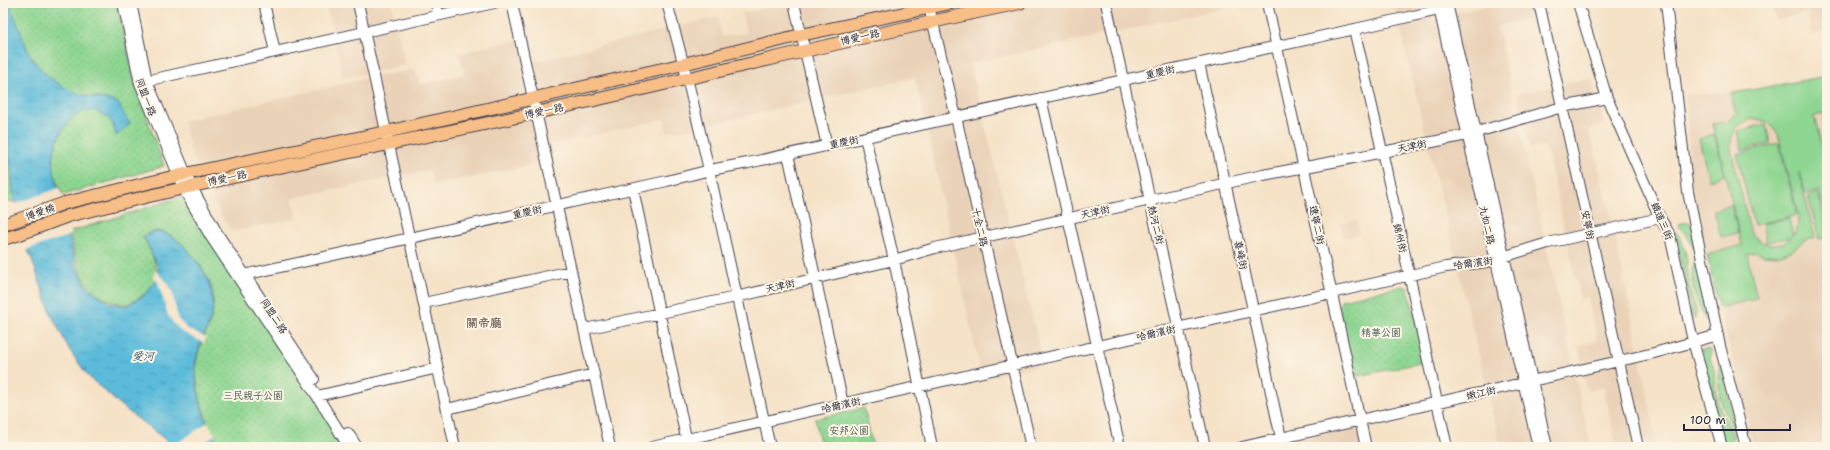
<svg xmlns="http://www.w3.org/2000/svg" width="1830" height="450" viewBox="0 0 1830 450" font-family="'Shantell Sans','LXGW WenKai TC',sans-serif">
  <defs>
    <pattern id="park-dots" width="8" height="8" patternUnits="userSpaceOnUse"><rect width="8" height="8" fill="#8ed692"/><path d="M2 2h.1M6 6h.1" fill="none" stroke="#7ab77f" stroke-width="1.8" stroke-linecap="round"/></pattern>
    <pattern id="water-ripples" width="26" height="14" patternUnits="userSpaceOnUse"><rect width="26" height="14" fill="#5cbbdb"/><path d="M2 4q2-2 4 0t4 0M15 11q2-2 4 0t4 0" fill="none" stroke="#4c98b3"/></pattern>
  </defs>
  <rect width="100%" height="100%" fill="#fcf5e5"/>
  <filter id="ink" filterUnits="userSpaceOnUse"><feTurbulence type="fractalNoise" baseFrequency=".025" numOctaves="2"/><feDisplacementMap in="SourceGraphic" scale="8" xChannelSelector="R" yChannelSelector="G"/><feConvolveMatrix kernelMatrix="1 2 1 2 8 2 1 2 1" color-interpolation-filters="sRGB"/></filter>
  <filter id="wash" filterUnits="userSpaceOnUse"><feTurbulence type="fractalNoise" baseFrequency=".012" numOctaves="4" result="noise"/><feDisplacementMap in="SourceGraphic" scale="16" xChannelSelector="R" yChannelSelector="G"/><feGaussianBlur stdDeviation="0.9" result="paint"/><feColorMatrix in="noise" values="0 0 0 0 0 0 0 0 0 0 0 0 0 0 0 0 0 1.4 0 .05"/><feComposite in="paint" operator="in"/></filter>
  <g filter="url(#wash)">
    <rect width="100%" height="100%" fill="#f5e2c7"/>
    <!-- built -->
    <path fill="#ead2b8" d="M326,3H391L405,65L343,78Z
      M787,3H1249L970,64L1044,365L982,378L915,77L689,129L667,132L664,119L550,145L551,161L434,185L430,170L292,198L297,218L232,232L214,203L208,182L192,156L183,121L368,78L416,69L420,85L464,74L459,53L525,38L532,62L718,17L722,37L746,33L742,13Z
      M1394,3H1430L1433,18L1501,3H1534L1537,17L1497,26L1591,447H1501Z
      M1772,3H1827V43L1824,32L1812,35L1808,12L1776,21Z
      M1827,76V447H1754L1691,188L1686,95L1746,90Z
      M1591,78L1604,124L1589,129L1613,226L1658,447H1616L1604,387L1587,391L1578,346L1597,341L1587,297L1580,299L1546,146L1530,149L1517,94Z
      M1357,220L1359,235L1344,238L1341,224Z
      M1357,426L1362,447H1288L1287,442Z"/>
    <!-- grass -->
    <path fill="#8ed692" stroke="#587c66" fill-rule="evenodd" d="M1827,76V113L1814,116L1827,166V221L1819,191L1806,194L1799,172L1815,238L1803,241L1792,251L1778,256L1763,255L1756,252L1747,254L1757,298L1719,308L1707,255L1742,245L1713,124L1724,122L1725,124L1736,113L1730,94ZM1752,119L1767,122L1778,134L1798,214V225L1793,236L1789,218L1762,224L1766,242L1792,237L1782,244L1771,245L1761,242L1753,235L1749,226L1731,150C1729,135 1737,123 1752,119Z
      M1766,124L1770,143L1742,150L1738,131Z
      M1714,134L1725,175L1709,180L1699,139Z
      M1779,143L1797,215L1754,225L1737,154Z
      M1818,193L1827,230V237L1819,239L1808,196Z
      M1731,205L1738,233L1721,237L1714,210Z
      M1690,222L1712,321H1708L1707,323C1699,307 1691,290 1692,272C1692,265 1697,261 1696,254C1694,243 1684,234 1678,224Z
      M1674,232H1676C1690,248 1686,274 1691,294C1693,302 1698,309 1695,318L1693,319Z
      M1705,349H1709L1711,353L1710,358L1714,369L1715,388L1718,404L1733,436L1728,447H1725L1701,350Z
      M1720,359L1737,434H1735L1720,399L1718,377Z"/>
    <!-- park -->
    <path fill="url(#park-dots)" stroke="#587c66" d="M8,3H117L135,84L164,166L63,195C60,188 56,180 54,172C48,146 73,95 105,115C112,120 115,127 116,136L130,124L108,99L81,95L56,84L37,65L28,51Z
      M3,112L12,169L14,201L8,202L3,180Z
      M184,196L349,447H224C221,443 217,440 214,436C205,424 195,381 196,366C196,361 198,354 200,348C207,326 217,317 212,290C208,269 167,213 143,237C153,256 165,276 145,294C140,298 132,302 126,305C82,297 78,271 70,232Z
      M1402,286L1408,288L1424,357L1420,363L1358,376L1353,372L1338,308L1342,300Z
      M864,408L873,447H821L815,419Z"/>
    <!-- water -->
    <path fill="url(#water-ripples)" stroke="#3f6e8b" d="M3,3H8C16,18 21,34 27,49C37,71 58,87 80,94C92,98 105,98 117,102L130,124L116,136L113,125L109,118L102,114L95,111H84L73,117L63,129L57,141L53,156L54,171L76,267L88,288L110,303L126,306L145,295L154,283L158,267L144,237C168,215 207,269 211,290C217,313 206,328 199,348C197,353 195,360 195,366C194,380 204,421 211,434C214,439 220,443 224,447H175L120,405L88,376L70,351L51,314L31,257L25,245L14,201L11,166L3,112Z"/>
    <!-- pier -->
    <path fill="#f5e2c7" d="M59,188L71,235L25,250L12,205Z
      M155,270L168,283L172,291L178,319L187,329L206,338L204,343L182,332L174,324L168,315L158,282L153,277Z
      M208,422L215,435L198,447H172Z"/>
  </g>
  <g filter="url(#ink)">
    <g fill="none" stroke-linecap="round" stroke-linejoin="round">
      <!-- minor casing -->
      <g stroke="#423f50" stroke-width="12">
        <path id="minor" d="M123,3L140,83L186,193L211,237L317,396L349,447
          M131,3L147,81L191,186L217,233L314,379
          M264,3L275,52
          M358,3L455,447
          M436,3L438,15
          M512,3L610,447
          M667,3C708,149 736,299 770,447
          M794,3L827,146
          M928,3L956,117L1031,447
          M1106,3L1205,447
          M1267,3L1366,447
          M1447,3L1547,447
          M1539,3L1638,447
          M1578,3L1607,98L1660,218L1670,235L1693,341L1722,447
          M1666,3L1688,192L1720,346L1746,447
          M1438,4L1538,447
          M1354,29C1387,168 1416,308 1447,447
          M1199,63L1283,447
          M141,82L494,3
          M1041,98L1120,447
          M865,137L894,260L932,447
          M788,154L843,404
          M633,189L688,447
          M239,276L667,181L710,170L748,163L1391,21L1439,10L1446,3
          M424,303L571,271
          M585,329L736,297L894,260L935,248L1263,175L1343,160L1467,135L1562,107L1607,98
          M317,396L438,368
          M447,409L594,374
          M348,433L357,447
          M652,447L1446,267L1487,262L1548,243L1660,218
          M1242,447L1654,353L1718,335"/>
      </g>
      <!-- major casing -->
      <g stroke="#423f50" stroke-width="14">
        <path id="major" d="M68,216C244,171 422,139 599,99C740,67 879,32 1020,3
          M3,225L65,203L185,174L386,132L671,67L801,35L951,3
          M3,239L20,234"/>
      </g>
      <!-- minor -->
      <use href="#minor" stroke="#fff" stroke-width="10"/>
      <!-- major -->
      <use href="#major" stroke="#f7be87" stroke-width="12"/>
      <!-- major-bridge casing -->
      <g stroke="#423f50" stroke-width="14" stroke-linecap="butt">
        <path id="major-bridge" d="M20,234L68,216"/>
      </g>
      <!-- major-bridge -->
      <use href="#major-bridge" stroke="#f7be87" stroke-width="12"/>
    </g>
  </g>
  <g text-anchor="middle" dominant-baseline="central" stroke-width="4" stroke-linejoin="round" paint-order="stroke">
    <!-- street labels -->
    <g font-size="10" fill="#22223b" stroke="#fcf5e5">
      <text transform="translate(860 37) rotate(-13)">博愛一路</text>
      <text transform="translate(1160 72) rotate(-13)">重慶街</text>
      <text transform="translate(146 97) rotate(70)">同盟一路</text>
      <text transform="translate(544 111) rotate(-12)">博愛一路</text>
      <text transform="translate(844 142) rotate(-12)">重慶街</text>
      <text transform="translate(1412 146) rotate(-12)">天津街</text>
      <text transform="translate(227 178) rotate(-12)">博愛一路</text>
      <text transform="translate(40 212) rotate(-20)">博愛橋</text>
      <text transform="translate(527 212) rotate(-13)">重慶街</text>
      <text transform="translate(1095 212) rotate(-13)">天津街</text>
      <text transform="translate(1662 221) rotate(67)">鐵道三街</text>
      <text transform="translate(1156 225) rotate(77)">熱河二街</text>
      <text transform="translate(1317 225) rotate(78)">遼寧二街</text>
      <text transform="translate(1487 225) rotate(77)">九如二路</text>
      <text transform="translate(1588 225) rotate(78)">安寧街</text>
      <text transform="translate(980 227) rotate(77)">十全二路</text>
      <text transform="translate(1400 238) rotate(77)">錦州街</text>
      <text transform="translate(1241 255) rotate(78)">喜峰街</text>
      <text transform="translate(1473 263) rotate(-8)">哈爾濱街</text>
      <text transform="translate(780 286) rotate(-13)">天津街</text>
      <text transform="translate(274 316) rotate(57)">同盟二路</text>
      <text transform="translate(1156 333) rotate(-13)">哈爾濱街</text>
      <text transform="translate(1481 393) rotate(-13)">嫩江街</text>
      <text transform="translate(841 405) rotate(-13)">哈爾濱街</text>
    </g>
    <!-- park labels -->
    <g font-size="10" fill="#425855" stroke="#fcf5e5">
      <text x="1381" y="332">精華公園</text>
      <text x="253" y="395">三民親子公園</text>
      <text x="849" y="430">安邦公園</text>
    </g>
    <!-- water labels -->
    <g font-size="11" font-style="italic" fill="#365873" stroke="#fcf5e5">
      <text x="143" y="356">愛河</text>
    </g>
    <!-- quarter labels -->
    <g font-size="12" font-weight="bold" fill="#6b5550" stroke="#fcf5e5">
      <text x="484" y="323">關帝廳</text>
    </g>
  </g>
  <!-- margin -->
  <rect width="1830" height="450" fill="none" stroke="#fcf5e5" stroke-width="16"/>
  <!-- scale -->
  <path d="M1684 424v6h106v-6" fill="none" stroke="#22223b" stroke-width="2"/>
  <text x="1690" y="424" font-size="12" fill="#22223b" stroke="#fcf5e5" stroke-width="3" paint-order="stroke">100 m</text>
</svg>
